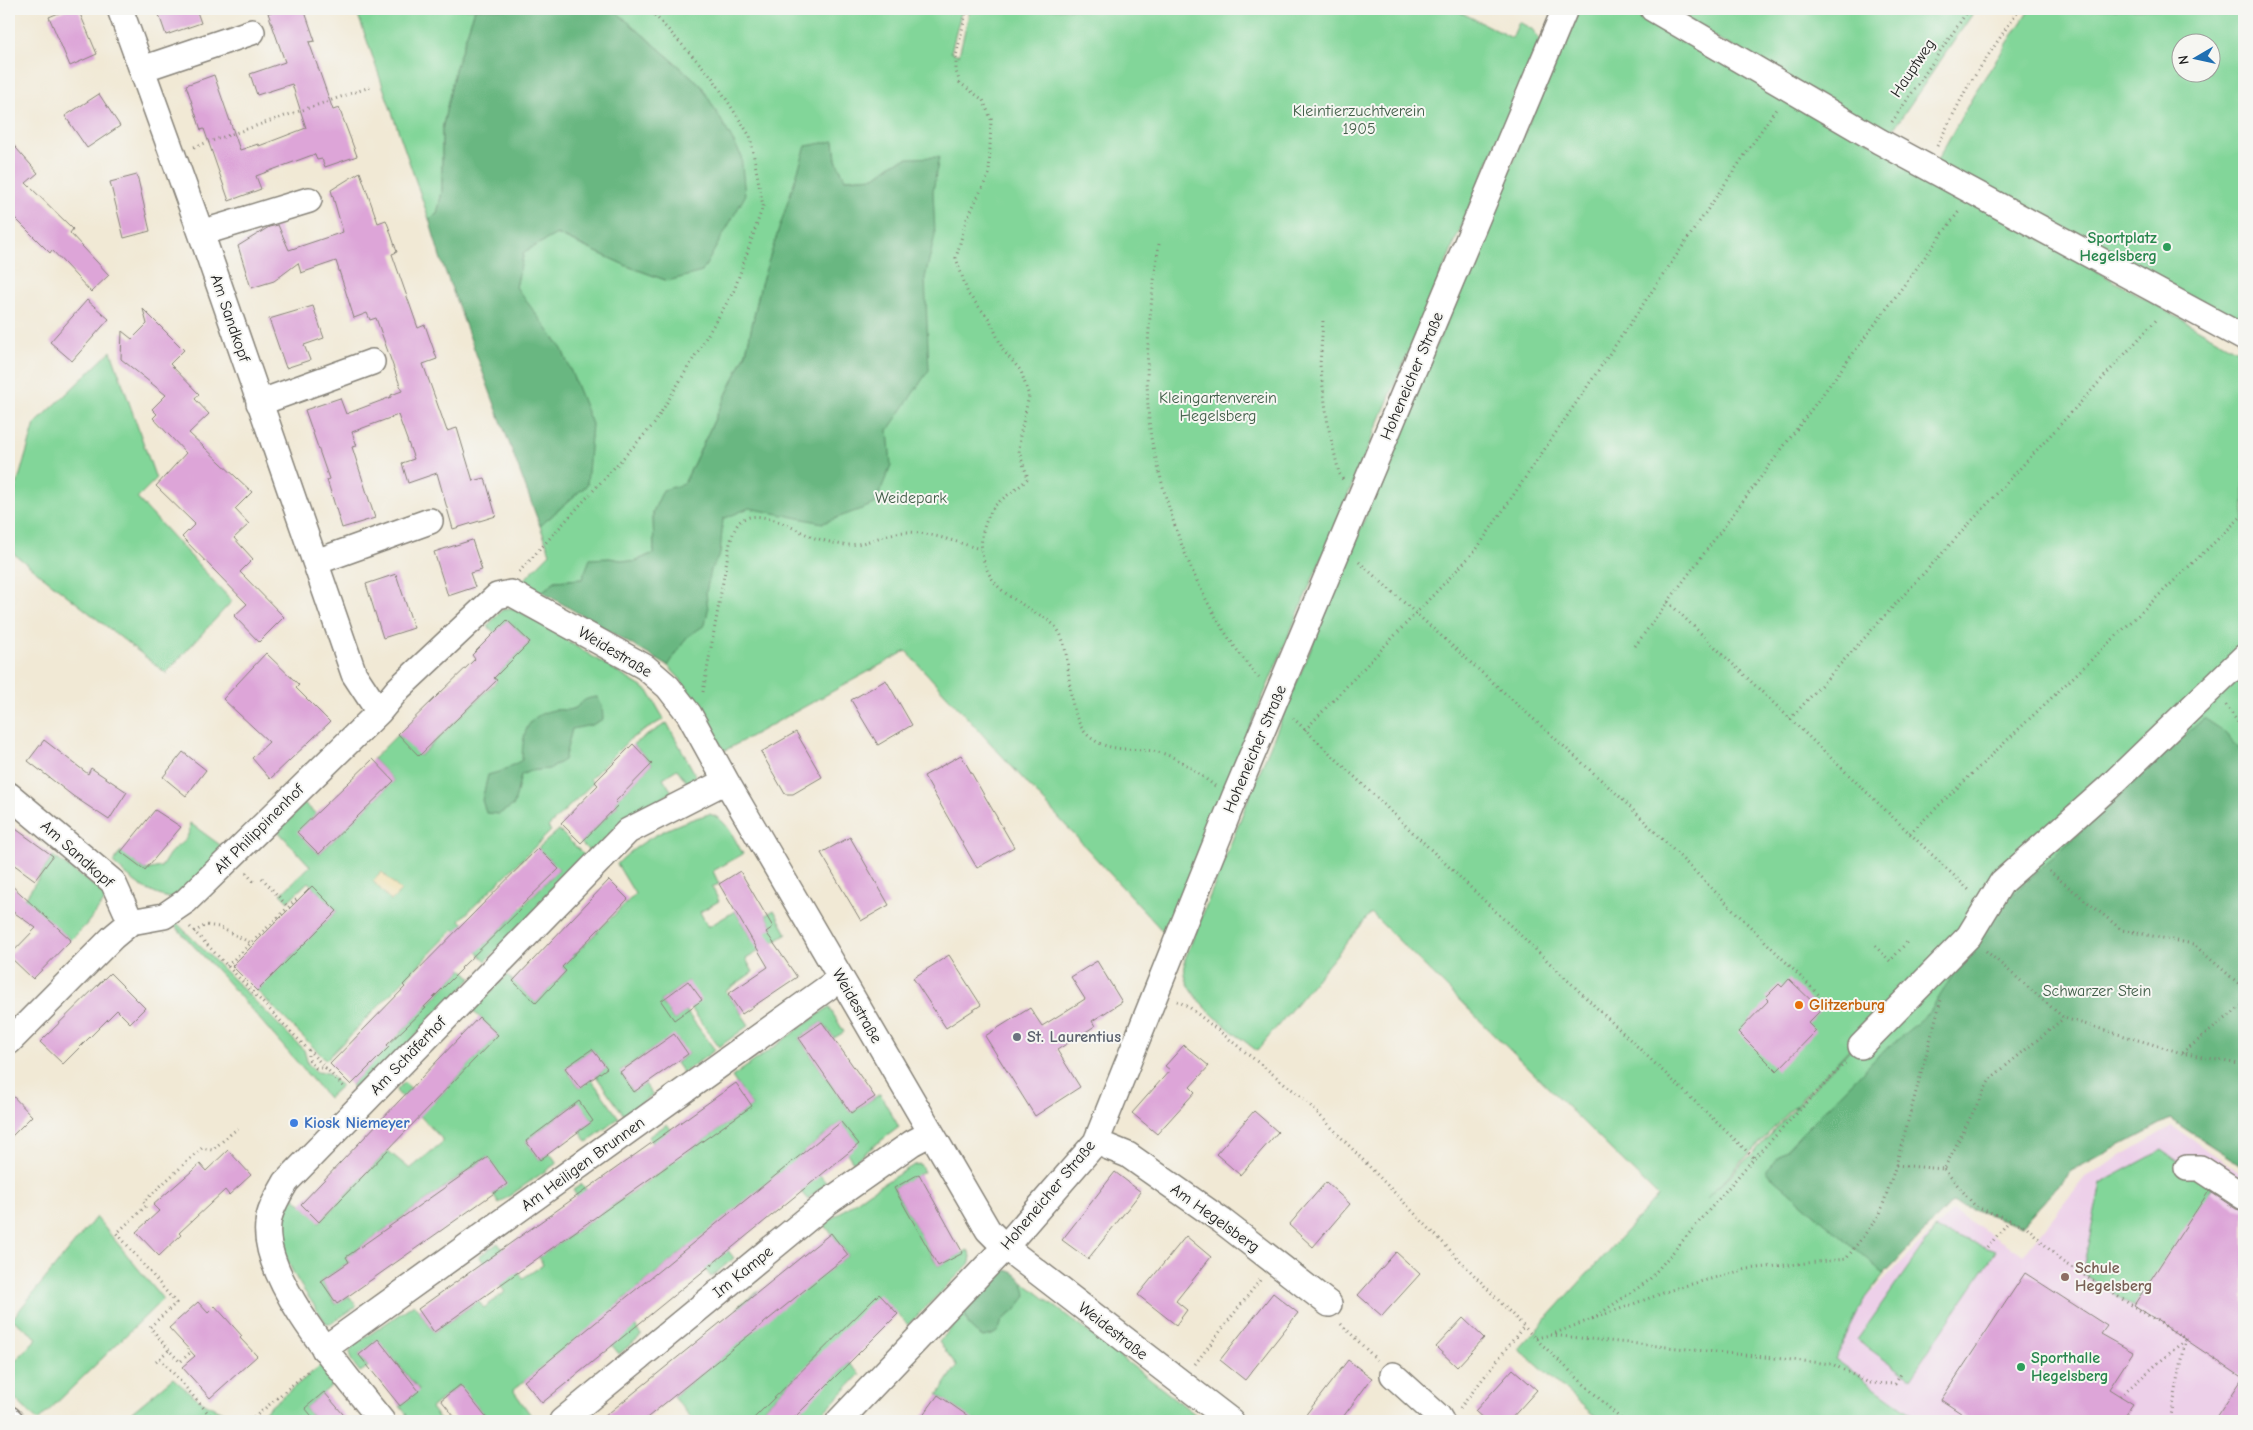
<svg xmlns="http://www.w3.org/2000/svg" width="2253" height="1430" viewBox="0 0 2253 1430" font-family="'Comic Neue',sans-serif">
  <rect width="100%" height="100%" fill="#f6f6f2"/>
  <filter id="ink" filterUnits="userSpaceOnUse"><feTurbulence type="fractalNoise" baseFrequency=".02" numOctaves="2"/><feDisplacementMap in="SourceGraphic" scale="10" xChannelSelector="R" yChannelSelector="G"/><feConvolveMatrix kernelMatrix="1 2 1 2 8 2 1 2 1" color-interpolation-filters="sRGB"/></filter>
  <filter id="wash" filterUnits="userSpaceOnUse"><feTurbulence type="fractalNoise" baseFrequency=".0096" numOctaves="4" result="noise"/><feDisplacementMap in="SourceGraphic" scale="20" xChannelSelector="R" yChannelSelector="G"/><feGaussianBlur stdDeviation="1.12" result="paint"/><feColorMatrix in="noise" values="0 0 0 0 0 0 0 0 0 0 0 0 0 0 0 0 0 1.4 0 .05"/><feComposite in="paint" operator="in"/></filter>
  <g filter="url(#wash)">
    <rect width="100%" height="100%" fill="#f1e9d5"/>
    <!-- built -->
    <path fill="#edd0e9" d="M2172,1126L2244,1175V1421H1922L1834,1359L1865,1298L1953,1211L2023,1255L2085,1177Z"/>
    <!-- green -->
    <path fill="#82d699" stroke="#4f795a" fill-rule="evenodd" d="M356,9H475L455,70L442,130V192L437,215L429,219Z
      M613,9H962L951,52L959,55L970,9H1454L1512,38L1519,22L1532,29L1540,40L1229,777L1167,936L906,651L724,751L680,679L668,666L722,519L894,163L875,177L845,179L836,160L834,141L761,284L746,353L684,484L663,491L653,512L654,553L633,562L609,558L582,579L555,581L542,592L523,581L550,553L540,526L587,485L516,287L524,252L556,234L627,266L668,281L701,85Z
      M1576,9H1636L2244,355V1167L2170,1119L2071,1171L2022,1226L1952,1202L1884,1274L1865,1298L1835,1359L1922,1421H1600L1519,1349L1658,1196L1371,913L1257,1051C1235,1033 1191,1003 1185,975C1184,970 1185,964 1185,959L1250,795ZM1898,998L1756,1150L1707,1198Z
      M1664,9H1976L1890,134Z
      M2030,9H2244V330L1935,164L1977,89ZM2180,42H2210V72H2180Z
      M111,351L156,479L137,498L232,601L166,673L9,550V511L35,424Z
      M509,608L516,609L648,691L664,719L630,739L590,779L593,783L548,827L551,831L460,920L485,945L559,869L538,848L559,830L587,858L486,961L454,929L326,1060L257,991L337,911L308,882L288,901L281,894L310,866L277,830L304,803L316,814L298,833L319,854L394,781L373,759L398,734L420,756L497,681L494,678L530,642L507,620L495,633L487,626L502,610Z
      M667,723L696,776L688,784L677,769L663,778L672,792L619,825L591,853L581,843L618,805L615,802L652,764L633,744Z
      M709,814C727,818 734,839 743,854L713,871L719,884L712,887L719,901L700,912L708,927L735,911L752,940L773,927L766,915L774,910L787,934L746,959L753,972L726,991L749,1025L719,1047L691,1008L688,981L661,1001L674,1020L686,1011L715,1050L683,1073L676,1063L688,1054L674,1035L620,1071L633,1092L645,1084L653,1095L624,1115L596,1076L607,1068L592,1049L565,1068L580,1088L591,1079L619,1118L587,1142L580,1131L593,1121L578,1101L526,1141L540,1160L550,1153L557,1163L499,1203L493,1194L506,1184L487,1157L346,1257L349,1262L321,1281L336,1304L349,1296L357,1306L332,1323H326C307,1293 276,1259 282,1222C284,1213 289,1205 294,1197L320,1222L388,1151L410,1169L444,1141L396,1091L404,1082L430,1106L498,1035L473,1011L507,975L536,1003L566,971L562,967L635,894L617,864C643,838 674,824 709,814Z
      M190,823L227,850L176,899C149,896 132,880 113,863L121,851L145,870L161,867C165,862 168,854 173,850C184,840 189,841 190,823Z
      M53,856L104,893L106,899L85,926L71,940L46,918L22,903Z
      M176,922L304,1050L308,1064L317,1072L328,1073L341,1086L328,1098L224,978L172,923Z
      M462,969L472,978L359,1094L351,1085Z
      M829,1007L844,1032L834,1038L822,1022L799,1038L851,1113L880,1094L899,1127L853,1162L847,1153L858,1144L841,1122L803,1153L827,1184L807,1199L783,1170L711,1229L734,1258L711,1277L688,1247L618,1304L642,1335L619,1354L595,1324L513,1390L535,1421H489L459,1385L431,1408L441,1421H400L407,1415L400,1406L419,1390L378,1340L359,1355L368,1367L360,1372C354,1364 345,1356 353,1346L414,1304L434,1332L478,1301L484,1308L505,1292L479,1256L498,1243L523,1278L543,1265L539,1257L592,1220L573,1190L582,1184L602,1213L668,1167L648,1137L667,1124L687,1152L752,1106L732,1077Z
      M2162,1150L2213,1186L2134,1307L2082,1273L2101,1183Z
      M920,1164L924,1172L894,1188L938,1266L968,1250L971,1256L970,1263L908,1325L879,1295L834,1378L849,1363L860,1374L815,1421L803,1409L798,1374L751,1421H694L673,1397L755,1329L737,1307L760,1290L777,1311L848,1255L824,1224L869,1192L914,1165Z
      M96,1217L163,1299L38,1421L9,1393V1368L37,1338L12,1319Z
      M1935,1229L1996,1251L1910,1378L1857,1340Z
      M1009,1271L1204,1421H970L971,1419L938,1395L957,1366L939,1342L999,1273Z
      M322,1364L336,1382L305,1408L316,1421H253Z
      M173,1378C198,1401 215,1412 248,1420L121,1421Z"/>
    <!-- forest -->
    <path fill="#69b781" stroke="#426a4e" d="M475,9H613L701,85L741,155L745,196L702,272L668,281L627,266L557,234L524,252L516,287L562,349L592,424L587,485L540,526L440,257L429,219L437,214L442,192V130L455,70Z
      M834,141L836,160L845,179L875,177L894,163L908,158L939,157L933,191L935,235L925,278L929,370L888,430L891,465L875,504L823,523L749,508L723,519L720,554L711,570L706,592L708,610L705,625L687,637L668,666L542,592L555,581L582,579L590,559L609,558L633,562L654,553L653,512L663,490L684,484L746,353L761,284L806,146Z
      M597,697L602,706L603,719L592,725L572,729L564,760L549,769L530,771L521,775L514,805L499,814L486,813L482,800L488,775L502,771L522,760C523,735 524,716 554,710C560,709 567,711 573,709C584,704 579,699 597,697Z
      M2204,718L2222,730L2244,753V1167L2170,1119L2071,1171L2022,1226L1952,1202L1884,1274L1765,1171L1876,1058L1930,1012L1989,916Z
      M1005,1270C1019,1272 1025,1283 1026,1296L1014,1312L1002,1320C999,1333 996,1335 983,1337C969,1329 966,1323 964,1307L968,1302L980,1299C982,1284 990,1274 1005,1270Z"/>
    <!-- sand -->
    <path fill="#eeda9e" stroke="#857b5d" d="M382,872L401,891L391,901L373,881Z"/>
    <g id="blocks">
      <!-- building -->
      <path fill="#dda5d8" d="M68,9H78L97,54L70,66L49,17Z
        M157,9H196L201,23L166,35Z
        M281,9H304L315,41L309,42L333,110L339,108L357,156L325,167L322,159L317,160L315,154L256,176L261,189L229,201L204,129L201,130L186,85L214,75L240,150L258,144L259,146L306,128L292,84L257,95L250,74L285,62L268,13Z
        M99,94L120,126L87,148L65,116Z
        M9,140L38,173L26,183L73,229L70,233L109,275L91,292L52,250L50,253L9,212Z
        M360,172L378,223L386,220L389,228L397,252L392,254L418,328L425,325L437,359L423,364L447,431L457,428L473,481L485,478L496,516L453,529L437,473L408,483L402,463L414,459L398,415L352,432L357,446L352,447L375,518L342,528L327,480L329,479L305,410L340,398L346,414L391,397V395L402,391L376,318L370,320L367,313L354,318L336,261L301,273L298,263L274,281L251,288L238,246L269,227L278,225L289,250L343,232L331,190Z
        M137,175L150,231L124,238L110,182Z
        M87,300L109,319L72,361L50,342Z
        M313,306L324,338L304,345L310,360L286,368L269,319Z
        M143,309L184,350L170,364L199,394L195,399L209,414L189,433L252,492L235,509L249,524L234,538L253,559L240,572L284,617L259,642L234,616L247,604L182,537L195,524L156,486L186,453L153,418L157,414L152,409L166,395L121,359L122,331L132,339L147,324Z
        M472,540L482,570L470,573L475,587L448,596L434,552Z
        M396,574L414,628L383,638L366,584Z
        M507,620L530,642L494,678L497,680L419,756L398,734L475,659L472,655Z
        M266,653L299,685L296,688L330,722L270,779L252,758L269,742L223,699Z
        M886,680L912,725L878,745L851,700Z
        M796,732L822,777L793,794H785L761,752Z
        M44,740L88,774L91,768L127,792L109,820L73,796L28,761Z
        M633,744L652,764L615,802L618,805L581,843L561,823L598,785L595,782Z
        M183,752L206,770L186,796L163,777Z
        M961,755L1014,847L977,868L924,776Z
        M373,759L394,781L319,854L297,832Z
        M155,810L181,827L145,870L121,852Z
        M9,824L53,856L35,880L9,861Z
        M850,837L889,905L861,921L821,853Z
        M538,848L559,869L521,906L522,908L461,968L462,969L424,1007L426,1008L387,1045L389,1047L351,1085L330,1064L405,987L403,985Z
        M740,871L773,927L766,932L797,977L742,1014L728,994L768,967L719,884Z
        M609,880L628,899L562,967L566,971L536,1003L513,981Z
        M9,883L71,940L33,979L9,956L36,928L9,909Z
        M312,886L337,911L257,991L232,966Z
        M949,955L981,1005L946,1028L913,978Z
        M1097,961L1122,1002L1092,1021L1095,1026L1057,1050L1080,1087L1035,1116L985,1036L1030,1008L1042,1026L1085,999L1071,977Z
        M110,973L145,1008L130,1023L117,1010L63,1064L40,1042Z
        M1789,979L1821,1010L1808,1023L1816,1031L1777,1071L1738,1032L1769,1000L1766,997L1779,984L1782,987Z
        M688,981L702,1000L674,1020L661,1001Z
        M479,1017L498,1035L319,1222L301,1204Z
        M822,1022L875,1097L851,1113L799,1038Z
        M674,1034L688,1054L634,1092L620,1072Z
        M1184,1045L1209,1066L1190,1087L1195,1092L1157,1134L1132,1113L1170,1070L1165,1066Z
        M592,1049L607,1068L580,1088L565,1068Z
        M736,1083L752,1106L434,1332L418,1309Z
        M9,1092L32,1116L9,1139Z
        M579,1101L593,1121L540,1160L526,1141Z
        M1254,1111L1278,1132L1240,1175L1216,1154Z
        M841,1122L859,1144L542,1403L524,1381Z
        M228,1150L251,1175L229,1195L225,1190L179,1233L181,1235L159,1256L136,1232L159,1211L153,1205L200,1164L206,1171Z
        M488,1157L507,1184L337,1304L321,1281L349,1262L346,1257Z
        M1115,1172L1141,1192L1088,1259L1062,1240Z
        M919,1174L963,1253L938,1266L894,1188Z
        M1326,1182L1350,1204L1313,1247L1289,1225Z
        M2209,1191L2236,1209L2244,1211V1421H2214L2243,1378L2134,1305Z
        M831,1233L848,1255L643,1421H599Z
        M1186,1236L1211,1257L1176,1301L1187,1310L1176,1325L1138,1295Z
        M1396,1252L1420,1274L1382,1316L1358,1295Z
        M2025,1273L2107,1326L2101,1334L2133,1352L2109,1389L2133,1404L2121,1421H1973L1941,1400Z
        M1273,1293L1298,1313L1245,1380L1220,1360Z
        M879,1294L898,1314L791,1421H751Z
        M198,1302L208,1313L215,1306L242,1336L240,1338L257,1356L210,1398L182,1367L195,1356L169,1328Z
        M1463,1318L1484,1338L1457,1367L1436,1347Z
        M378,1339L419,1391L400,1406L359,1355Z
        M1348,1360L1372,1378L1340,1421H1301Z
        M1513,1369L1537,1390L1509,1421H1486L1475,1411Z
        M460,1385L489,1421H458L441,1400Z
        M324,1392L349,1421H316L305,1408Z
        M938,1395L975,1421H919Z"/>
    </g>
  </g>
  <g filter="url(#ink)">
    <use href="#blocks" fill-opacity="0" stroke="#868278" stroke-width="1"/>
    <g fill="none" stroke-linecap="round" stroke-linejoin="round">
      <!-- minor casing -->
      <g stroke="#868278" stroke-width="28">
        <path id="minor" d="M120,9L201,233L354,674L379,712
          M1653,9L1879,141L2244,338
          M142,69L252,32
          M201,233L309,200
          M259,403L372,362
          M316,562L430,521
          M9,795L113,882L131,922
          M9,1042L113,937L131,922L164,916L186,901L379,712L398,689L497,596L511,593L645,667L668,687L689,714L726,781L988,1230L1005,1247L1231,1421
          M1861,1046L1969,936L2002,882L2108,788L2244,657
          M1096,1142L1128,1155L1222,1221L1329,1304
          M2187,1168H2200L2244,1197
          M324,1349L841,978
          M1393,1375L1438,1416L1441,1421
          M9,1419L11,1421
          M382,1421C347,1377 261,1280 268,1224C269,1209 279,1195 286,1182L628,831L726,781
          M562,1421L828,1202L912,1143L931,1133
          M839,1421L1005,1247L1096,1142L1234,798L1565,9"/>
      </g>
      <!-- path -->
      <path stroke="#868278" stroke-width="3" stroke-dasharray="1 4" stroke-linecap="butt" d="M967,9L956,56V71L960,83L983,100L991,119L989,174L966,221L956,258L968,294L990,320L1003,350L1021,371L1029,396L1020,436L1019,452L1028,478C1018,490 1002,497 994,507C977,531 977,561 996,584C1003,593 1017,601 1026,607C1040,616 1056,621 1062,638C1073,667 1064,717 1091,738C1109,752 1132,748 1153,751C1177,755 1196,772 1215,786
        M1892,122L1969,9
        M1937,146L1968,86L2019,9
        M194,147L373,86
        M1159,244C1150,306 1143,367 1150,430C1151,443 1156,457 1159,471C1177,545 1208,619 1259,678
        M1323,321L1320,365L1328,425L1339,473L1343,480
        M1359,562L1619,796L1826,1002
        M519,572L654,424L734,291L763,206L750,136L712,77L649,9
        M1668,602L1970,891
        M1635,646L1960,210
        M703,692L730,543C733,534 736,521 746,518C768,511 796,531 815,538C822,540 830,542 838,544C862,549 881,533 905,532C930,532 956,542 980,549
        M2226,705L2244,731
        M1293,718L1754,1158
        M1790,719L2158,318
        M1305,730L1476,550L1776,109
        M1910,833L2244,514
        M2049,871L2122,930L2193,944L2244,988
        M246,873L256,884
        M262,878L288,907
        M190,927L345,1088
        M194,932L206,925L219,927L251,943
        M1875,946L1890,961L1907,942
        M1986,951L2064,1018L2182,1053L2244,1065
        M227,966L299,897
        M1177,1001L1189,1007L1304,1099L1535,1338L1623,1421
        M309,1050C306,1058 310,1062 316,1068H327
        M2182,1053L2244,1004
        M1896,1165L1944,1169L1990,1079L2064,1018
        M1944,1169L1976,1207L2026,1226L2061,1261L2186,1339L2170,1421
        M1987,1248L2010,1220
        M1592,1319L1677,1288L1747,1269L1846,1259L1880,1214L1896,1165L1941,1000
        M1341,1324L1377,1360
        M1551,1335L1832,1364L1869,1383L1895,1384L1902,1372
        M1536,1338L1550,1335L1592,1319L1648,1281L1754,1158L1845,1063
        M169,1350L150,1327L176,1303L117,1233L146,1206L143,1202L202,1148L212,1150L238,1128
        M160,1358L215,1421
        M156,1361L169,1350L180,1362L191,1352
        M1195,1364L1260,1280
        M2120,1396L2185,1340
        M1460,1408L1524,1326
        M250,1421L311,1369"/>
      <!-- minor -->
      <use href="#minor" stroke="#fff" stroke-width="25"/>
    </g>
  </g>
  <!-- markers -->
  <g fill="#2e9e5b" stroke="#f6f6f2" stroke-width="2">
    <circle cx="2167" cy="247" r="5"/>
    <circle cx="2021" cy="1367" r="5"/>
  </g>
  <circle fill="#e8710a" stroke="#f6f6f2" stroke-width="2" cx="1799" cy="1005" r="5"/>
  <circle fill="#6b7280" stroke="#f6f6f2" stroke-width="2" cx="1017" cy="1037" r="5"/>
  <circle fill="#3f7fe0" stroke="#f6f6f2" stroke-width="2" cx="294" cy="1123" r="5"/>
  <circle fill="#8d6e63" stroke="#f6f6f2" stroke-width="2" cx="2065" cy="1277" r="5"/>
  <g text-anchor="middle" dominant-baseline="central" stroke-width="4" stroke-linejoin="round" paint-order="stroke">
    <!-- street labels -->
    <g font-size="16" fill="#1c1c1c" stroke="#f6f6f2">
      <text transform="translate(1913 68) rotate(-56)">Hauptweg</text>
      <text transform="translate(230 318) rotate(71)">Am Sandkopf</text>
      <text transform="translate(1412 376) rotate(-67)">Hoheneicher Straße</text>
      <text transform="translate(615 652) rotate(31)">Weidestraße</text>
      <text transform="translate(1255 749) rotate(-67)">Hoheneicher Straße</text>
      <text transform="translate(259 829) rotate(-45)">Alt Philippinenhof</text>
      <text transform="translate(77 854) rotate(42)">Am Sandkopf</text>
      <text transform="translate(857 1006) rotate(60)">Weidestraße</text>
      <text transform="translate(408 1056) rotate(-46)">Am Schäferhof</text>
      <text transform="translate(583 1164) rotate(-36)">Am Heiligen Brunnen</text>
      <text transform="translate(1048 1195) rotate(-50)">Hoheneicher Straße</text>
      <text transform="translate(1215 1218) rotate(36)">Am Hegelsberg</text>
      <text transform="translate(743 1272) rotate(-39)">Im Kampe</text>
      <text transform="translate(1113 1331) rotate(38)">Weidestraße</text>
    </g>
    <!-- park labels -->
    <g font-size="16" fill="#405d48" stroke="#f6f6f2">
      <text x="1359" y="111">Kleintierzuchtverein<tspan x="1359" dy="18">1905</tspan></text>
      <text x="1218" y="398">Kleingartenverein<tspan x="1218" dy="18">Hegelsberg</tspan></text>
      <text x="911" y="498">Weidepark</text>
      <text x="2097" y="991">Schwarzer Stein</text>
    </g>
    <!-- leisure labels -->
    <g font-size="16" font-weight="bold" fill="#27864d" stroke="#f6f6f2" text-anchor="end">
      <text x="2157" y="238">Sportplatz<tspan x="2157" dy="18">Hegelsberg</tspan></text>
      <text x="2031" y="1358" text-anchor="start">Sporthalle<tspan x="2031" dy="18">Hegelsberg</tspan></text>
    </g>
    <!-- food labels -->
    <g font-size="16" font-weight="bold" fill="#c56008" stroke="#f6f6f2" text-anchor="start">
      <text x="1809" y="1005">Glitzerburg</text>
    </g>
    <!-- worship labels -->
    <g font-size="16" font-weight="bold" fill="#5b616d" stroke="#f6f6f2" text-anchor="start">
      <text x="1027" y="1037">St. Laurentius</text>
    </g>
    <!-- shop labels -->
    <g font-size="16" font-weight="bold" fill="#366cbe" stroke="#f6f6f2" text-anchor="start">
      <text x="304" y="1123">Kiosk Niemeyer</text>
    </g>
    <!-- education labels -->
    <g font-size="16" font-weight="bold" fill="#785e54" stroke="#f6f6f2" text-anchor="start">
      <text x="2075" y="1268">Schule<tspan x="2075" dy="18">Hegelsberg</tspan></text>
    </g>
  </g>
  <!-- margin -->
  <rect width="2253" height="1430" fill="none" stroke="#f6f6f2" stroke-width="30"/>
  <!-- north arrow -->
  <g transform="translate(2196 58) rotate(261)"><circle r="24" fill="#f6f6f2" stroke="#9f9f9c"/>
  <path d="M0-4L9 19L0 12L-9 19Z" fill="#1f6fb2"/>
  <text y="-8" font-size="14" font-weight="bold" text-anchor="middle" fill="#1c1c1c">N</text>
  </g>
</svg>
